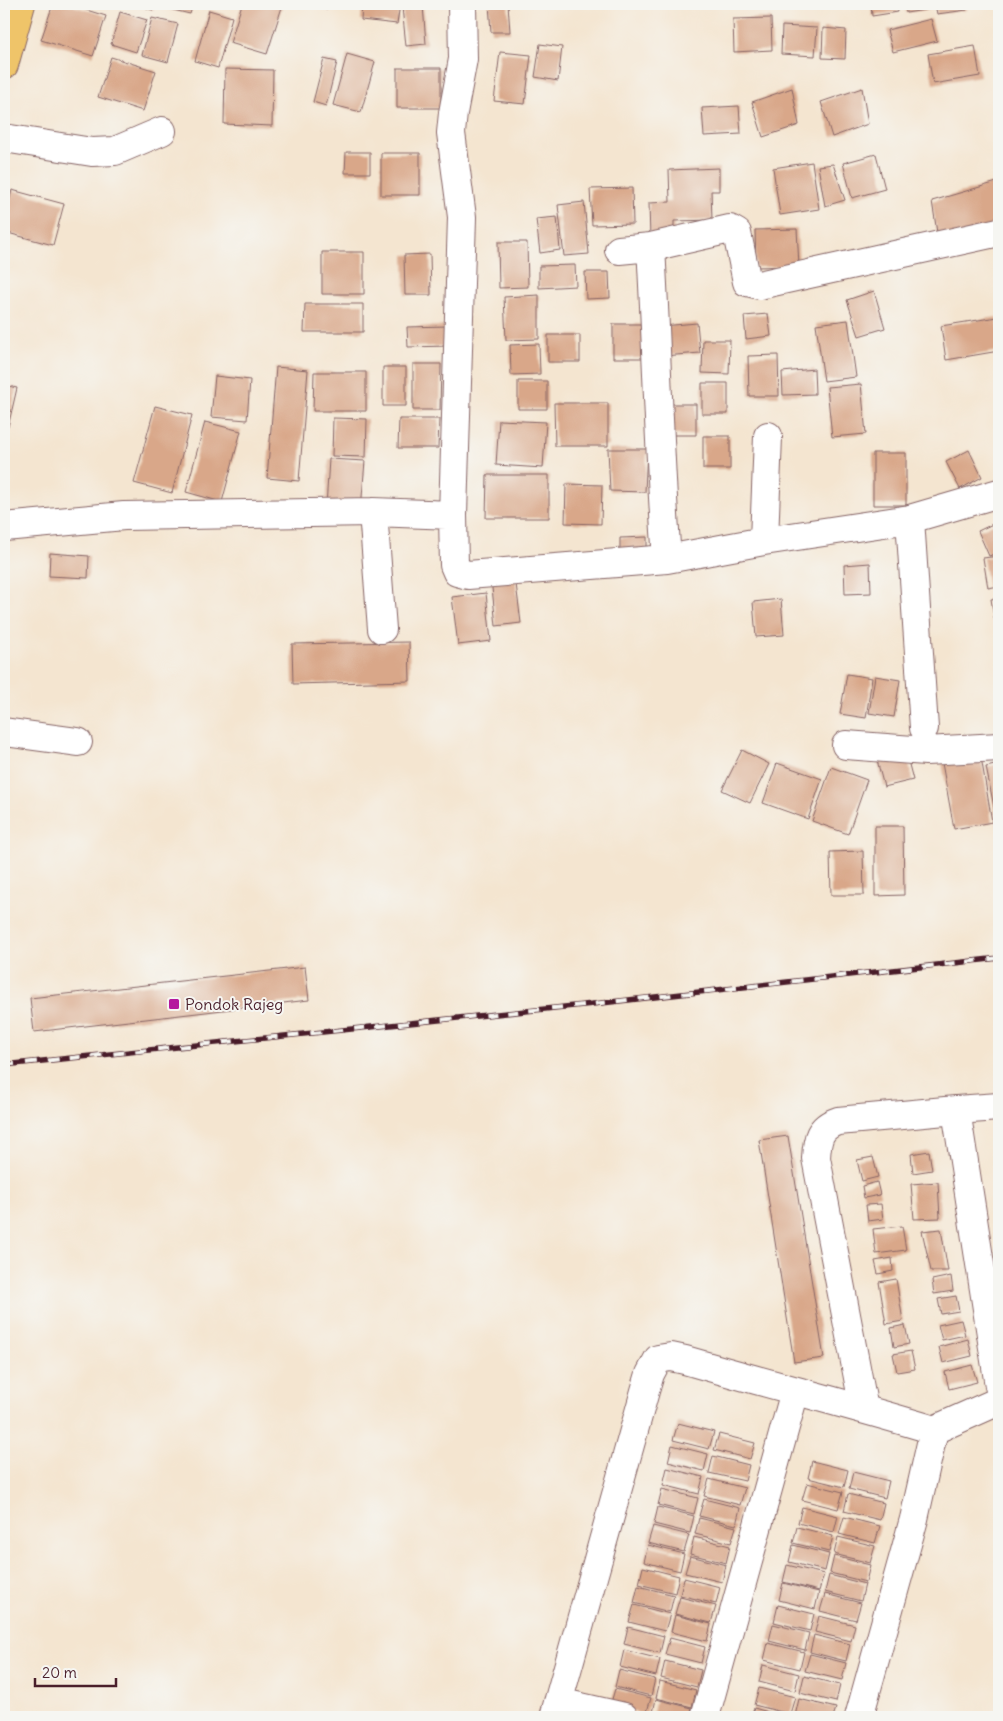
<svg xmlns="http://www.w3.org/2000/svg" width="1003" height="1721" viewBox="0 0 1003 1721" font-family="Delius,sans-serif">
  <rect width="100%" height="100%" fill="#f6f6f2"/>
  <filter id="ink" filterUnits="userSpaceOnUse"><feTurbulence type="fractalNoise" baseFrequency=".02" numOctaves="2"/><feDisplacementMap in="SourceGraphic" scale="10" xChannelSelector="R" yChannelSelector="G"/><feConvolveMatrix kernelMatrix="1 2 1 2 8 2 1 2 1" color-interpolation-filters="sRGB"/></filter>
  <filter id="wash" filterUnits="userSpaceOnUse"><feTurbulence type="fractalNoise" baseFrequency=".0096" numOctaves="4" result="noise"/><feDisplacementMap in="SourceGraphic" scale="20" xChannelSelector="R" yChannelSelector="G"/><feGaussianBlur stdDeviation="1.12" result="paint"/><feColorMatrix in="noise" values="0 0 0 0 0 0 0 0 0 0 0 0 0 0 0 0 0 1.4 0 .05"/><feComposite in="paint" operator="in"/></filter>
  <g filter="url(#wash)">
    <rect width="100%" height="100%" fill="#f4e5d0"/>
    <g id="blocks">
      <!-- building -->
      <path fill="#d9a789" d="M53,4H67L106,16L93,56L41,40Z
        M135,4H155L153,10Z
        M166,4H193L190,14L165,8Z
        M242,4H283L267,54L230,43Z
        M302,4H329L327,10Z
        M362,4H400L397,24L361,20Z
        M489,4H508L510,32H491Z
        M871,4H897L898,12L872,16Z
        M905,4H930L931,9L906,13Z
        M935,4H966L967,10L937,14Z
        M423,5L426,44L406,46L402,7Z
        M209,10L232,17L218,68L195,61Z
        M120,12L147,20L136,52L111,44Z
        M152,18L178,24L168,62L142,55Z
        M771,18L772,50L734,52L733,19Z
        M931,19L937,41L893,52L887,30Z
        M782,26L817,28L815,56L781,54Z
        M823,28L846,30L845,59L822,58Z
        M540,44L562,47L558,81L535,77Z
        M975,46L980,76L933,84L928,54Z
        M500,52L531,55L525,104L494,101Z
        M347,54L375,62L361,112L333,105Z
        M111,57L156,71L143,111L98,97Z
        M324,59L337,62L326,106L313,102Z
        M397,68H441V108H397Z
        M225,69L273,70L272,126L224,124Z
        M792,88L799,125L763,137L752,102Z
        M862,88L868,124L832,137L821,102Z
        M739,106L741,134L704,136L702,108Z
        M346,152H370V173H345Z
        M381,153H420V195H381Z
        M876,154L885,189L852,198L843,163Z
        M812,162L819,209L780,215L773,168Z
        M833,164L845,200L825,206L818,166Z
        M719,168V191H711L712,220L674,221V237L650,238L649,203L670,202L669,170Z
        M997,182L999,195V226L939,245L932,201Z
        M632,188L633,224L592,225L590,189Z
        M12,190L64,204L53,245L4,232V221Z
        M584,202L589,254L564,256L558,205Z
        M557,217L560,250L540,253L536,219Z
        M797,229L799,266L756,267L755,230Z
        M498,242H527L528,287L499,288Z
        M322,252H364V294H322Z
        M430,254L431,295H405L404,255Z
        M575,265L576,286L539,288V266Z
        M585,272H609L610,298L586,299Z
        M874,291L885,328L859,336L847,300Z
        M539,295V339L506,340L504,297Z
        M305,304H363V332H304Z
        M768,314L771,336L746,339L744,316Z
        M997,317L999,332V351L946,360L941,326Z
        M848,320L856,377L824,381L816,324Z
        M697,323L700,353L664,356L662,326Z
        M613,324H644V358H613Z
        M448,326V346L408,347L407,327Z
        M548,335H580V362H548Z
        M703,340H730L729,374L702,373Z
        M539,344L540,374L511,375L510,345Z
        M778,355L779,396H749L748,356Z
        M413,364H441L440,410H413Z
        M276,367L308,370L299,481L267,478Z
        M383,367H406V406H383Z
        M814,369L815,394L783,395L782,372Z
        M314,372H366V411H313Z
        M215,376L250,380L247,420L211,417Z
        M518,381H547V409H518Z
        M702,383H728V414H702Z
        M861,384L866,434L832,437L827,387Z
        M4,385L17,388L8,427L4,426Z
        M554,403H608V446H555Z
        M664,404H696V435H664Z
        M155,406L192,415L172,493L134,483Z
        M333,418L367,419L366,457L332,456Z
        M399,419H439L438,448H398Z
        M499,420L546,422L543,468L496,465Z
        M205,422L241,431L222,502L186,492Z
        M703,436H730V469H703Z
        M608,449H647L645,492L610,491Z
        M969,450L982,477L960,489L946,462Z
        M873,453H906V505H873Z
        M329,459L365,461L361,509L326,507Z
        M487,475H549V518H486Z
        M566,484L602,485L601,524L565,523Z
        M999,521V552L989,556L978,531Z
        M647,537V554L620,555V538Z
        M50,553L89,556L88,578L49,576Z
        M999,556V586L988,588L983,558Z
        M870,563L871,593L845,594L844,565Z
        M515,576L521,623L496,626L491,578Z
        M486,593L491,641L458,645L452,597Z
        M999,598V628L996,629L991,599Z
        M781,599L784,635L756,637L753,602Z
        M409,642L410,681L293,684L292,644Z
        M847,674L872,678L866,718L840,714Z
        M875,676L900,680L894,717L869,713Z
        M742,750L769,764L750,803L722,790Z
        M906,753L913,780L884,787L877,760Z
        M981,757L992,822L954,829L942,763Z
        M777,763L822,779L808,819L763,803Z
        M999,764V827H998L986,767Z
        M831,767L867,780L848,834L812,821Z
        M875,826H903L904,895L875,896Z
        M863,851L864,895H831L830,852Z
        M305,967L309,1000L34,1032L30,998Z
        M788,1136L824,1358L794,1362L759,1140Z
        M929,1151L932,1170L913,1173L911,1154Z
        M873,1157L878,1177L862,1181L857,1160Z
        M877,1182L880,1195L864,1198L862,1186Z
        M938,1182L940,1218L914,1219L911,1184Z
        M881,1204L883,1219L868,1221L866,1205Z
        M902,1226L906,1250L876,1254L873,1229Z
        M941,1229L948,1271H931L922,1231Z
        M892,1258L893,1271L878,1274L875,1261Z
        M951,1276L953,1291L934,1294L932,1280Z
        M896,1279L903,1321L886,1324L879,1282Z
        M956,1296L959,1311L941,1314L938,1299Z
        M961,1320L965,1335L942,1340L938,1325Z
        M905,1325L909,1344L894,1347L891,1328Z
        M968,1339L972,1356L943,1363L939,1347Z
        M911,1351L915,1369L897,1372L893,1354Z
        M972,1365L977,1382L949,1389L945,1372Z
        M678,1423L714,1432L709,1449L673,1440Z
        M719,1434L755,1443L750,1459L714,1450Z
        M672,1445L708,1454L704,1471L668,1462Z
        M713,1456L749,1465L745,1481L709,1473Z
        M812,1461L848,1470L844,1487L808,1478Z
        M667,1468L703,1477L699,1494L663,1485Z
        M853,1472L889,1481L885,1498L849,1489Z
        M709,1479L745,1488L740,1505L704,1496Z
        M807,1483L843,1492L838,1509L802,1500Z
        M662,1489L698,1498L694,1514L658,1505Z
        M848,1494L884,1503L880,1520L844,1511Z
        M704,1499L740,1508L736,1525L699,1516Z
        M658,1507L694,1516L690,1533L654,1524Z
        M802,1507L838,1516L834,1532L798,1523Z
        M844,1517L880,1526L875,1543L839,1534Z
        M699,1518L736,1527L731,1543L695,1534Z
        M653,1526L689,1535L684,1552L648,1543Z
        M797,1527L833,1536L829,1552L793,1543Z
        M694,1537L730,1546L726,1563L690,1554Z
        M838,1537L875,1546L870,1563L834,1554Z
        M648,1545L684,1554L680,1571L644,1562Z
        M793,1545L829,1554L825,1571L789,1562Z
        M690,1556L726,1565L722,1582L685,1573Z
        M834,1556L870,1565L866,1582L830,1573Z
        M787,1565L824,1574L819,1591L783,1582Z
        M643,1567L679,1576L675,1593L639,1584Z
        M829,1575L865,1584L861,1601L825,1592Z
        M684,1578L720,1587L716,1604L680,1595Z
        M783,1583L819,1592L815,1609L779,1600Z
        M638,1586L674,1595L670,1612L634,1603Z
        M825,1594L861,1603L856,1620L820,1611Z
        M680,1597L716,1606L711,1623L675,1614Z
        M634,1605L670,1614L665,1631L629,1622Z
        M778,1605L814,1614L810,1631L774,1622Z
        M675,1615L711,1624L707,1641L671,1632Z
        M819,1616L855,1625L851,1641L815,1632Z
        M773,1624L809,1633L805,1650L769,1641Z
        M628,1627L664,1636L660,1653L624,1644Z
        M814,1635L850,1644L846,1661L810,1652Z
        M670,1638L705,1647L701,1663L665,1654Z
        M768,1643L804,1652L800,1669L764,1660Z
        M624,1650L660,1659L656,1676L620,1667Z
        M810,1654L846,1663L842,1680L805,1671Z
        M665,1661L701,1670L697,1687L661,1678Z
        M763,1665L799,1674L795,1691L759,1682Z
        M619,1670L655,1679L651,1696L615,1687Z
        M804,1676L840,1685L836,1702L800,1693Z
        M660,1681L696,1690L692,1707L656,1698Z
        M759,1688L795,1697L790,1714L754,1705Z
        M615,1689L651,1698L646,1715L610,1706Z
        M656,1699L692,1708L689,1717H652Z
        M799,1699L836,1708L833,1717L795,1716Z
        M754,1708L786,1717H751Z"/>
    </g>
  </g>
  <g filter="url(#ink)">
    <use href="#blocks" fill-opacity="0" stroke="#866465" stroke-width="1"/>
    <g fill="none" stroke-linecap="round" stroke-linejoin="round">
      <!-- minor casing -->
      <g stroke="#866465" stroke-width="30">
        <path id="minor" d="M4,138L92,152L115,151L162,131
          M651,247C657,351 659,455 667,559
          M619,250L651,247L730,229L737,233L747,282L759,285L999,232
          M373,512L382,629
          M453,515L462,217L451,133L453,113L463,59L462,4
          M910,519L924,728
          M4,527L124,516L373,512L453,515L454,565L457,572L468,575L667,559L764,541L910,519L999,493
          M764,541L768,436
          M4,732L78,742
          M846,745L926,751L999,747
          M956,1110L999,1386
          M864,1409L816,1158C817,1139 819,1127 838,1121L956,1110L999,1107
          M558,1702L624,1717
          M554,1717L645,1391L650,1374L658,1359L671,1357L685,1360C768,1384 852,1405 934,1430L999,1401
          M705,1717L795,1391
          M859,1717L914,1519L934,1430"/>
      </g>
      <!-- major casing -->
      <g stroke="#866465" stroke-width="30">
        <path id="major" d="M4,65L21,4"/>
      </g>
      <!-- minor -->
      <use href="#minor" stroke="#fff" stroke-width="28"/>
      <!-- major -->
      <use href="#major" stroke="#efc469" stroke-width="28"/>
      <!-- rail casing -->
      <g stroke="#4a1f2b" stroke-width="5.5">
        <path id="rail" d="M4,1065L593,1004L999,958"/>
      </g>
      <!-- rail -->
      <use href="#rail" stroke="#f6f6f2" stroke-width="4" stroke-dasharray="11" stroke-linecap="butt"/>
    </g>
  </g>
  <!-- markers -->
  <rect fill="#b5179e" stroke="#f6f6f2" stroke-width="2" x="168" y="998" width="12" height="12" rx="2.5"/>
  <g text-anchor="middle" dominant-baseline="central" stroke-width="4" stroke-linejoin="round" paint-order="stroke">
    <!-- poi labels -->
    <g font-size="16" fill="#4a1f2b" stroke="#f6f6f2" text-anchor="start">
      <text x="185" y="1004">Pondok Rajeg</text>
    </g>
  </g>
  <!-- margin -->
  <rect width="1003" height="1721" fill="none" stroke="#f6f6f2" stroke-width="20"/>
  <!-- scale -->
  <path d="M35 1678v8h81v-8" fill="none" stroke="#4a1f2b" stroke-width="2.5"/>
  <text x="42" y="1678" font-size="15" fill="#4a1f2b" stroke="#f6f6f2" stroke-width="4" paint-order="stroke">20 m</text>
</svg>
